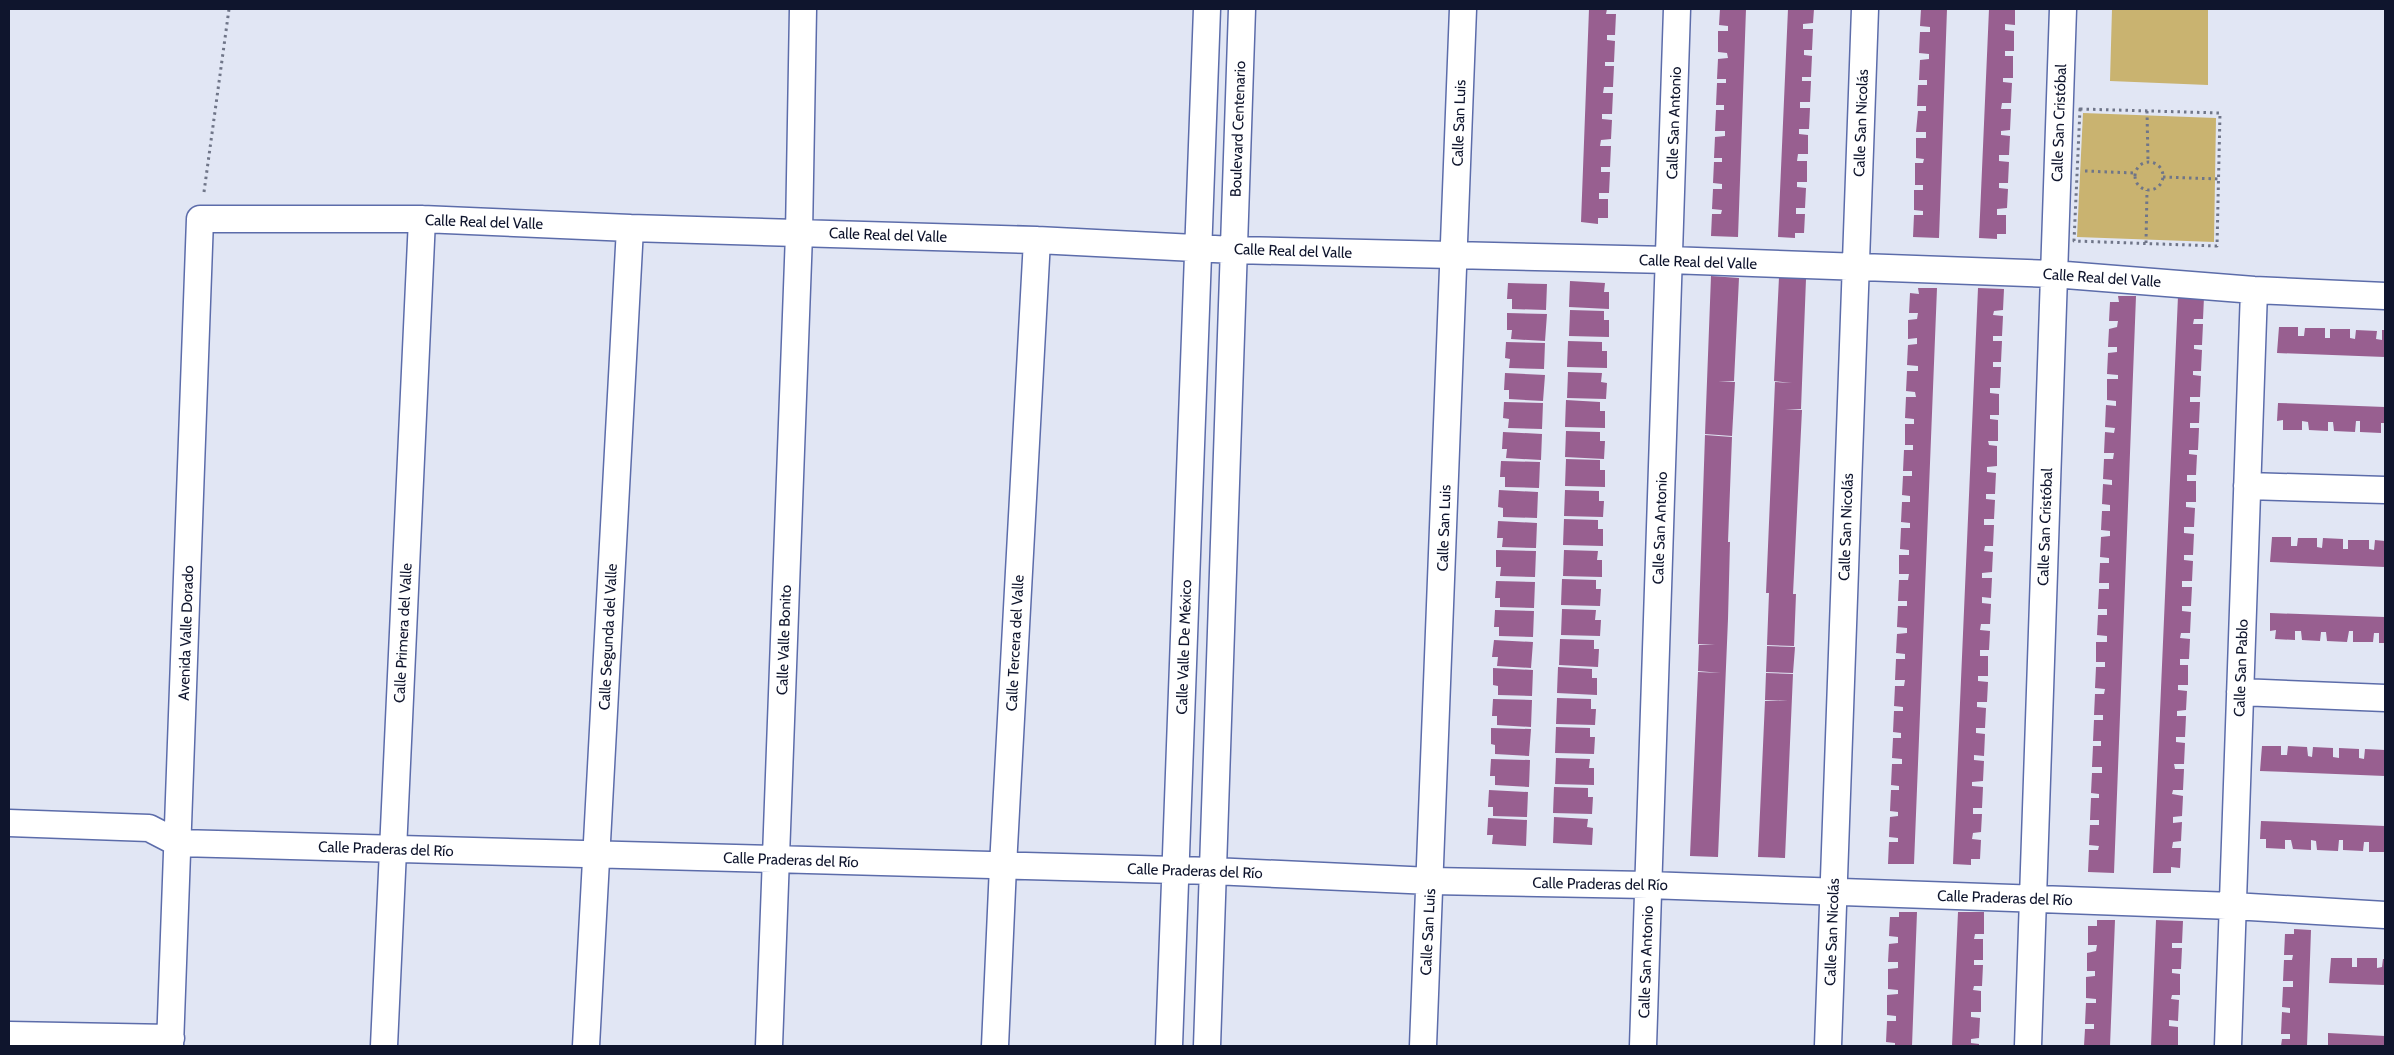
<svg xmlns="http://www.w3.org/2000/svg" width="2394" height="1055" viewBox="0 0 2394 1055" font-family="Cabin,sans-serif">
  <rect width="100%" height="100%" fill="#e1e6f4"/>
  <!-- green -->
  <path fill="#c9b370" d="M2112,9H2208V85L2110,81Z
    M2083,113L2216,118L2214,242L2077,237Z"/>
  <!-- building -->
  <path fill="#985f90" d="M1589,9H1607L1606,14H1616L1615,35H1607V40L1615,41L1614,62H1605V66H1614L1613,87H1604L1603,93H1613L1612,114H1602V119L1612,120L1611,139L1601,140L1600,146H1611L1610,167H1601V172H1610L1609,193H1599V199H1608V218H1598V224L1581,222Z
    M1720,9H1746L1738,237L1711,236L1712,214H1721L1722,210L1712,209L1713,189H1722V184L1713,183L1714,162H1722V158H1714L1715,137L1725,136V131H1715L1716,110H1724V105H1716L1717,83H1726V79H1717L1718,59L1728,58L1727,53L1718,52V31H1728V26L1719,25Z
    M1788,9H1814L1813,23L1803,24V29H1813L1812,50H1804V55L1812,56L1811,77H1802V81H1811L1810,102H1800V108H1810L1809,129H1799V134L1808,135V154H1798L1797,161H1807V182H1797V187L1806,188L1805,208H1796V214H1805L1804,233H1795V238L1778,237Z
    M1921,9H1947L1939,238L1913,237L1914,215H1923V211L1914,210V190H1923V185H1915V163H1923L1924,159L1916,158V138H1926V132H1916L1918,111H1926V106H1917L1918,85H1927V80H1919L1920,60L1929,59V54L1919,53L1920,32H1930V27L1920,26Z
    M1989,9H2015V25L2005,24V30L2014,31V51H2005V56H2013V78H2003V82L2012,83L2011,103H2002L2001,109H2011L2010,130L2001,131V135L2010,136L2009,155H1999V161L2009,162L2008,183H1999V188L2008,189L2007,208L1997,209V215H2006V234H1997V239L1979,238Z
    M1711,276L1739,278L1734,381H1718L1735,382L1732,436L1705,434Z
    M1779,277L1806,279L1801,409H1785L1802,410L1793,594H1796L1794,646L1767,645L1769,593H1766L1775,382L1792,383L1774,381Z
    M1570,281L1605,283L1604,292H1609V309L1569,307Z
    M1508,283L1547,284L1546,310L1512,309V299H1507Z
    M1918,288H1937L1914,864H1888L1889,842H1898V838L1889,837L1890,817L1898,816V812L1890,811L1891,790H1899V786L1891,785L1892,764H1902V759L1892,758L1893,738H1901V733L1893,732L1894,711H1903V707L1894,706L1895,686H1904L1905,680H1895L1896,659H1905V654L1896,653L1897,634L1907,633V628L1897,627L1898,606H1907V601H1898L1899,580H1908L1909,574H1899V555H1909V550L1900,549L1901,528H1910V523L1901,522L1902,502H1910V496L1902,495L1903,476H1912V471H1903L1904,450H1913V445H1905V424H1914V419L1905,418L1906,397H1916L1915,392L1906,391L1907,371H1918V366L1907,365L1908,345L1917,344V338L1908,339V320L1917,319L1918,313H1909L1910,293L1919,294Z
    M1978,288L2004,289L2003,310L1994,311L1993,315L2003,316L2002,336H1993V341H2002L2001,362H1993V367H2001L2000,388H1990V393L1999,394V415H1990V419L1998,420V441H1988L1989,445L1997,446V466L1987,467V472L1996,473L1995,494H1986V499L1995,500L1994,519H1984V525H1994L1993,546H1985L1984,551L1993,552L1992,572L1982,573V578H1992L1991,598L1982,597V603L1991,604L1990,624H1981L1980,630L1990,631L1989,650H1980V656H1988V676H1978V681L1988,682L1987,702H1977V707L1986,708L1985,728H1976V733L1985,734L1984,756L1974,755V760L1984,761L1983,781L1972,782V786L1983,787L1982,808H1973V814H1982L1981,832L1973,833L1972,839L1981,840L1980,859H1971V865L1953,864Z
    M2118,296H2136L2114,873L2088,872L2089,850H2098L2099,846L2089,845L2090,825H2099V820H2090L2091,798H2099V794L2091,793L2092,773H2102V767H2092L2093,746H2101V741H2093L2094,720H2103V715H2094L2095,694H2104L2105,689L2095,688L2096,667H2105V662H2096V642H2107V636L2097,635L2098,615H2107V609H2098L2099,589H2109V583H2099L2100,563H2109V558L2100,557L2101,537L2110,536V531L2101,530L2102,511H2110V505L2102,504L2103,484L2112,485V480L2103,479L2104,459H2113L2114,453H2104L2105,432L2114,433L2115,428L2105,427L2106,405L2116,406V401L2107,400V379H2118V375L2107,374L2108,353L2117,352V347H2108L2109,329L2117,327L2118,321H2109L2110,302H2119Z
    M2178,296L2204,297L2203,319H2194L2193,324H2203L2202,345H2194V349L2202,350L2201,371H2193V375L2201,376L2200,397H2190V402H2200L2199,423H2190V428H2199L2198,450H2189V454L2197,455L2196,475H2187V481H2196V502H2186V507L2195,508L2194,527H2184V533L2194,534L2193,555H2184V560L2193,561L2192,581H2182V587H2192L2191,606H2182V611L2191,612L2190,633H2181L2180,638L2190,639L2189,659H2180V665H2188V685H2178V690L2187,691L2186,710L2177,711V716H2186L2185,737H2176V742L2185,743L2184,764H2174L2175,769H2184L2183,790H2173L2172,794L2183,796L2182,816L2173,817V823L2182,822L2181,841L2173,842L2172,848H2181L2180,868L2171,867V873H2153Z
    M1570,310L1604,311V320H1609V337L1569,336Z
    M1507,313L1547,314L1545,341L1511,339L1512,330H1507Z
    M2279,327H2298V336H2304L2305,328H2325V338H2330V329H2350V338L2355,339L2356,330L2377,331L2376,339L2382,340V330H2385V357L2277,353Z
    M1568,341L1602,342V351H1607V368L1567,367Z
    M1506,342L1545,343L1544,369L1509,368L1510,359L1505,358Z
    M1568,372L1602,373L1601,382L1607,383L1606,399L1567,398Z
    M1505,373L1545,375L1543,401L1509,399V390H1504Z
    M1566,400L1600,402V411H1605V428L1565,427Z
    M1504,402L1543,403L1542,429L1508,428L1509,419L1503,418Z
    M2278,403L2385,407V423H2381V433L2360,432V421H2356L2355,432L2334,431L2333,422H2328V431L2309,430L2308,422L2302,421V430H2283V420L2277,421Z
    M1566,431L1600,432V441H1605L1604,459L1565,457Z
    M1503,432L1542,434L1541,460L1506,458L1507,449H1502Z
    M1705,435L1732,437L1728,542H1730L1728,619L1718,857L1690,856L1698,672L1721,673L1698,671L1699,645H1715L1698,644Z
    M1566,459L1600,460V470H1605V487L1565,486Z
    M1501,461L1540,462L1539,488L1505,487V477H1500Z
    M1499,490L1538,492L1537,518L1503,517V508L1498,507Z
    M1565,490L1599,491V501H1604L1603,517L1564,516Z
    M1564,519L1598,520V529H1603V546L1563,545Z
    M1498,521L1537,523L1536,548L1502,547L1503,538H1497Z
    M2272,537H2291V546H2297L2298,538H2317V547L2322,548L2323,538L2343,539V549H2348V540H2369V549L2374,550L2375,540L2385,541V567L2270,562Z
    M1496,550L1536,551L1535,577L1500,576L1501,567H1496Z
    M1564,550L1598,551L1597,560H1602V577L1563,576Z
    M1562,579L1596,580V589H1601L1600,606L1561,605Z
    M1496,581L1535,582L1534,608L1500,607V598H1495Z
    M1562,609L1596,610L1595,620H1601L1600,636L1561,635Z
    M1495,610L1534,611L1533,637L1499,636V627H1494Z
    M2270,613L2385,617V643H2379V633H2374L2373,642H2353V631H2349L2347,642L2327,641L2326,632H2321L2320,641L2302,640L2301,631H2295V640L2275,639L2276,630L2270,631Z
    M1560,639L1594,640V649H1599L1598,667L1559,665Z
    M1494,640L1533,642L1531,668L1497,666L1498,657H1492Z
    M1767,646L1795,647L1793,673L1766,672Z
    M1558,667L1592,669V678H1597V695L1557,693Z
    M1493,668L1533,670L1532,696L1498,695V686L1493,685Z
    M1766,673L1793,674L1785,858L1758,857L1765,701H1788L1765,700Z
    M1557,698L1591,699V709H1596L1595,725L1556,724Z
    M1493,699L1532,700L1531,727L1497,725V716H1492Z
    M1556,727L1590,728V737H1595L1594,754L1555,753Z
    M1491,728L1531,729L1529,756L1495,754V745L1491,744Z
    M2262,746H2281V755H2287L2288,746L2307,747L2308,756L2312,757L2313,747L2333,748V757L2339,758V748L2359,749V758L2364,759L2365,749L2385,750V776L2260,771Z
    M1556,758L1590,759L1589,768H1594V785L1555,784Z
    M1491,759L1530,760L1529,787L1495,785V776H1490Z
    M1554,787L1588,788V797H1593L1592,814L1553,813Z
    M1489,790L1528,792L1527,817L1493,816V807H1488Z
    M1554,817L1588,819L1587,827L1593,828L1592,845L1553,843Z
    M1488,818L1527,820L1526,846L1492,844L1493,835H1487Z
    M2261,821L2385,826V852H2369V842H2364L2363,851L2343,850V840H2339L2338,851L2317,850L2316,841L2311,840V850L2293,849L2291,840H2285V849L2266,848V839H2260Z
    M1899,912H1917L1912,1046H1895V1043L1886,1042L1887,1021H1896V1016L1887,1015V995L1898,994V990L1888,989V969L1898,968V962H1888L1889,944L1898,943V937L1889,936L1890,917H1899Z
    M1958,912H1984V934H1975L1974,939H1983V960H1974V965H1983L1982,986H1974L1973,990L1981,991V1012H1971V1017L1980,1018L1979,1038L1971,1039V1043L1979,1044V1046H1952Z
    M2097,920H2115L2110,1046H2084L2085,1029H2094V1024H2085L2086,1003H2096V999L2086,998V977L2095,976V971H2087V953L2096,951L2097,945H2088V926H2097Z
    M2156,920L2183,921L2182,943H2172V948H2182L2181,969H2172V973L2180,974V995H2172L2171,999L2179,1000L2178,1021L2169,1020V1026L2178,1027V1046H2151Z
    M2294,929L2311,930L2307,1046H2281L2282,1039H2290V1034H2281L2282,1012L2290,1013V1008L2282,1007L2283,987H2293V981H2283L2284,960H2292L2293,955H2284L2285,934H2294Z
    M2331,958H2352V967H2357V958H2377V968L2382,967L2383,959H2385V985L2329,983Z
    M2328,1033L2385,1036V1046H2328Z"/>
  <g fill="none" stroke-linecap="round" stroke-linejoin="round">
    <!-- minor casing -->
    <g stroke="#5c6caa" stroke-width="29">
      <path id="minor" d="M2247,486L2385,490
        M2240,692L2385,698
        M9,823L149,828L178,843L1213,871L1431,881L1648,885L2233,906L2385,915
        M9,1035L171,1038
        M170,1046L200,219H422L630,228L1037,240L1234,250L1669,260L2053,274L2254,290L2385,296
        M384,1046L422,219
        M586,1046L630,228
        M769,1046L799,234L803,9
        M995,1046L1003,866L1037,240
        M1169,1046L1207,9
        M1207,1046L1242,9
        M1423,1046L1463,9
        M1643,1046L1677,9
        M1828,1046L1865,9
        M2028,1046L2063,9
        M2228,1046L2254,290"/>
    </g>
    <!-- path -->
    <path stroke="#6f7588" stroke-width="3" stroke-dasharray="2.5 4" stroke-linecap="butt" d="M2080,109L2220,113L2217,246L2074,241Z
      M2147,111L2148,161
      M2135 176a14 14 0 1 1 28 0a14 14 0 1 1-28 0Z
      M2085,171L2134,173
      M2163,177L2219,179
      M204,192L229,9
      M2146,243L2147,190"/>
    <!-- minor -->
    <use href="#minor" stroke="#fff" stroke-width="26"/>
  </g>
  <g text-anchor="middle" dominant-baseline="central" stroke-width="5" stroke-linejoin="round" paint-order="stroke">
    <!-- street labels -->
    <g font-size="15" fill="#0f152d" stroke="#fff">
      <text transform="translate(1459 123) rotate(-88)">Calle San Luis</text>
      <text transform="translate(1674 123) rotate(-88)">Calle San Antonio</text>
      <text transform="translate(1861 123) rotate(-88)">Calle San Nicolás</text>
      <text transform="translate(2059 123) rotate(-88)">Calle San Cristóbal</text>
      <text transform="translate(1238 129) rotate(-88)">Boulevard Centenario</text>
      <text transform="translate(484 222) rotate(2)">Calle Real del Valle</text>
      <text transform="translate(888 235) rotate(2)">Calle Real del Valle</text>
      <text transform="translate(1293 251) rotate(2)">Calle Real del Valle</text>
      <text transform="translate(1698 262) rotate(2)">Calle Real del Valle</text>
      <text transform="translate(2102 278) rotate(4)">Calle Real del Valle</text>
      <text transform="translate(1846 527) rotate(-88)">Calle San Nicolás</text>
      <text transform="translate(2045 527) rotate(-88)">Calle San Cristóbal</text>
      <text transform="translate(1444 528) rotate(-88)">Calle San Luis</text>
      <text transform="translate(1660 528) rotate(-88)">Calle San Antonio</text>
      <text transform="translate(186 633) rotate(-88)">Avenida Valle Dorado</text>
      <text transform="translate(403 633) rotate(-87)">Calle Primera del Valle</text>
      <text transform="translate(608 637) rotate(-87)">Calle Segunda del Valle</text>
      <text transform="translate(784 640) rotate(-88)">Calle Valle Bonito</text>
      <text transform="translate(1015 643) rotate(-87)">Calle Tercera del Valle</text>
      <text transform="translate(1184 647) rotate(-88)">Calle Valle De México</text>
      <text transform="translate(2241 668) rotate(-88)">Calle San Pablo</text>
      <text transform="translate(386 849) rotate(2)">Calle Praderas del Río</text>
      <text transform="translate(791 860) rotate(2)">Calle Praderas del Río</text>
      <text transform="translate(1195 871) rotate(2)">Calle Praderas del Río</text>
      <text transform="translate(1600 884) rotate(1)">Calle Praderas del Río</text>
      <text transform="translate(2005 898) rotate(2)">Calle Praderas del Río</text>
      <text transform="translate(1428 932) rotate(-87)">Calle San Luis</text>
      <text transform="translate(1832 932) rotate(-88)">Calle San Nicolás</text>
      <text transform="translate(1646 962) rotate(-88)">Calle San Antonio</text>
    </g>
  </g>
  <!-- border -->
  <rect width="2394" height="1055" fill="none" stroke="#0f152d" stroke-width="20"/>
</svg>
